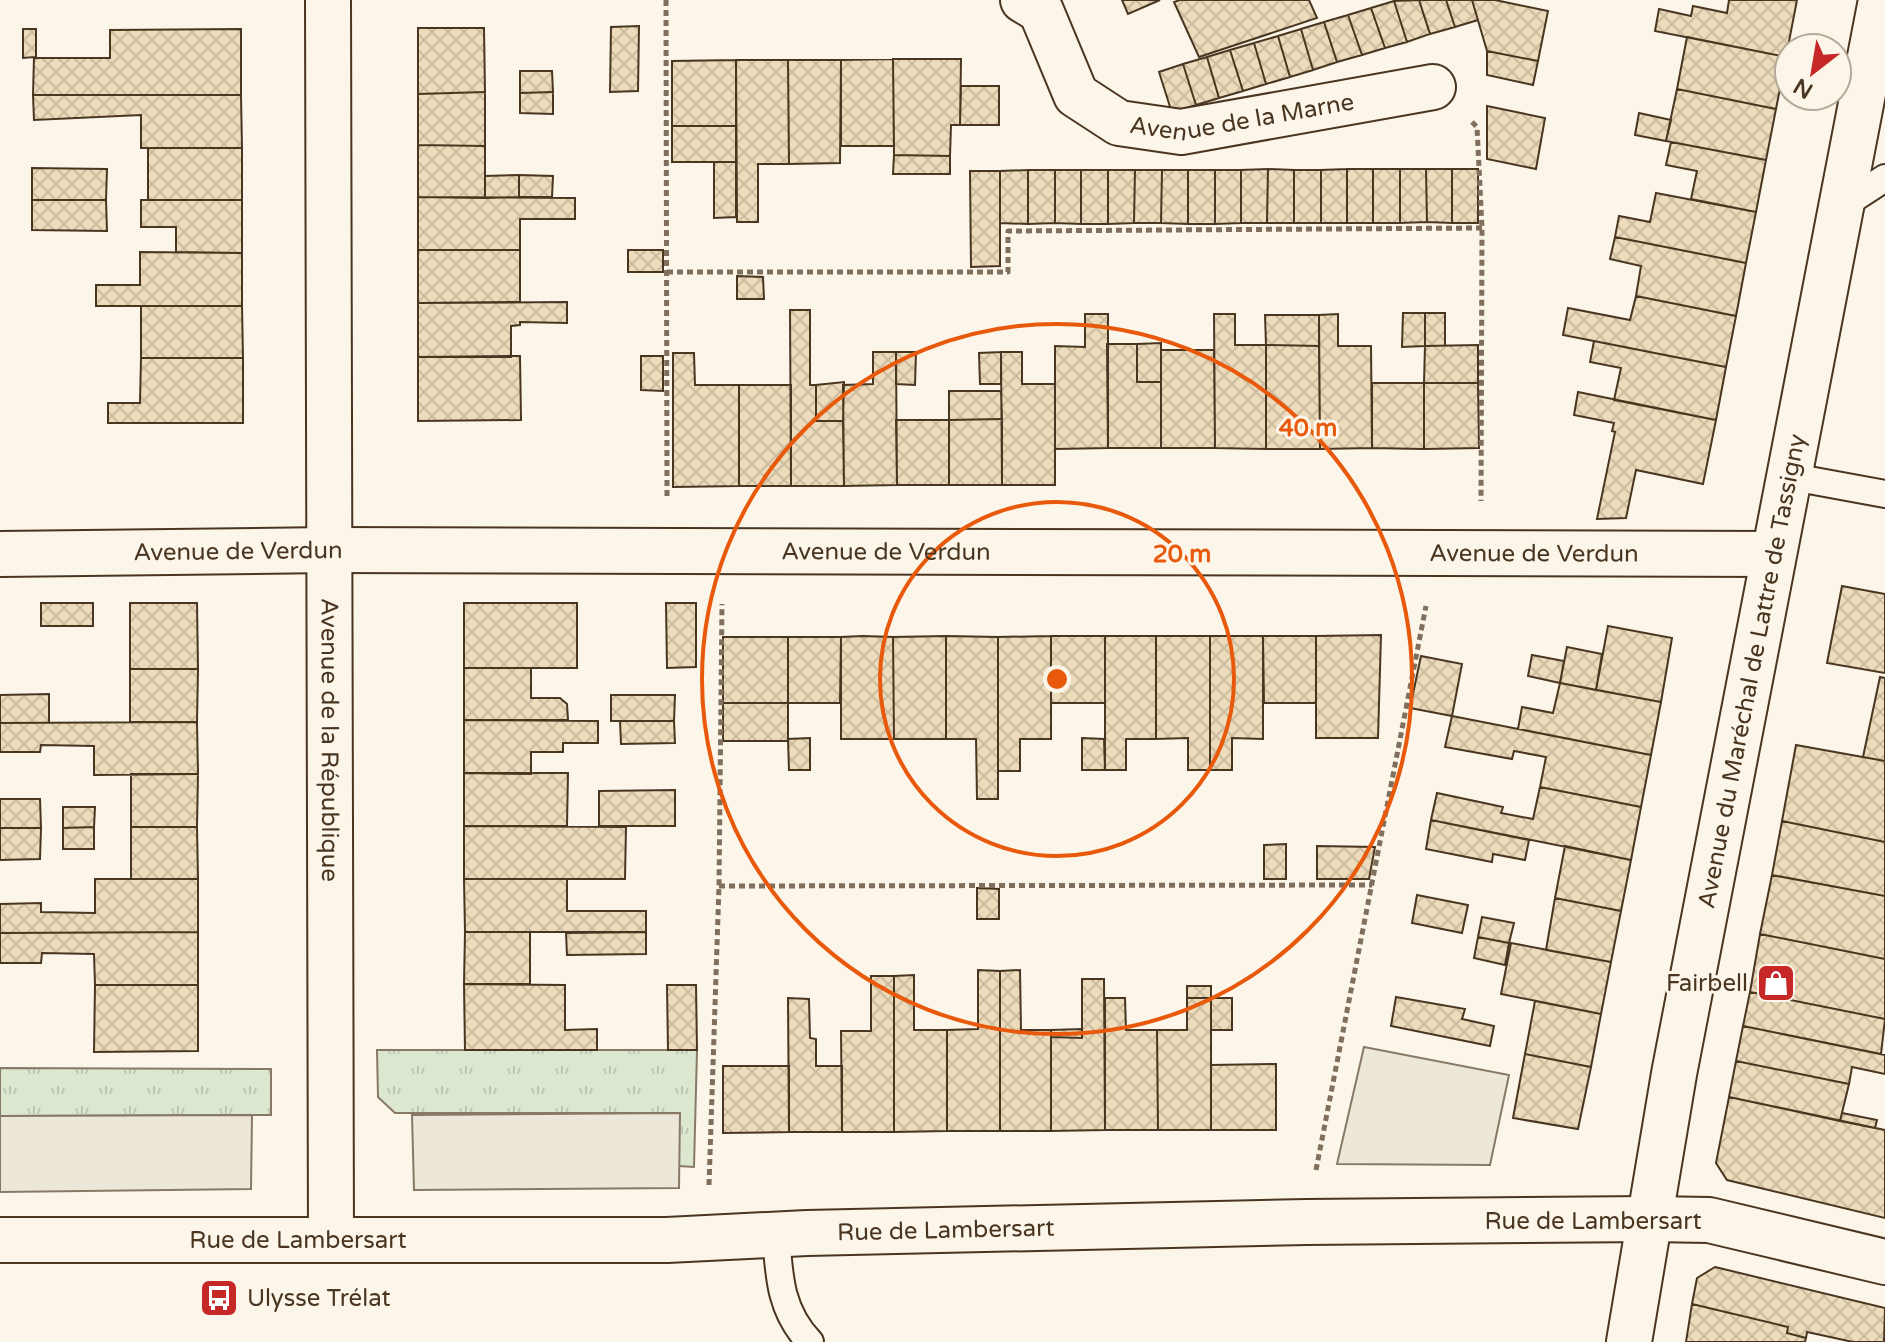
<svg xmlns="http://www.w3.org/2000/svg" width="1885" height="1342" viewBox="0 0 1885 1342" font-family="'Varela Round',sans-serif">
  <defs>
    <pattern id="grass-tufts" width="24" height="20" patternUnits="userSpaceOnUse" patternTransform="scale(2)"><rect width="24" height="20" fill="#dce7d0"/><path d="M3 7l-1-3M5 7V3M7 7l1-3M15 17l-1-3M17 17v-4M19 17l1-3" fill="none" stroke="#bec7b2"/></pattern>
    <pattern id="building-cross-hatch" width="8" height="8" patternUnits="userSpaceOnUse" patternTransform="scale(2)"><rect width="8" height="8" fill="#ecdcbc"/><path d="M0 0l8 8M0 8l8-8" fill="none" stroke="#ccbda1"/></pattern>
  </defs>
  <rect width="100%" height="100%" fill="#fbf6e9"/>
  <!-- grass -->
  <path fill="url(#grass-tufts)" stroke="#887966" stroke-width="2" d="M377,1050H697L694,1167L679,1166V1113H395L378,1097Z
    M0,1068L271,1069V1115L0,1116Z"/>
  <!-- parking -->
  <path fill="#ede7d9" stroke="#887966" stroke-width="2" d="M1364,1047L1509,1075L1490,1165L1337,1164Z
    M680,1113L679,1188L414,1190L412,1115Z
    M252,1115L251,1189L0,1192V1116Z"/>
  <!-- building -->
  <path fill="url(#building-cross-hatch)" stroke="#4a3520" stroke-width="2" d="M1122,0H1160L1128,14Z
    M1180,0H1309L1317,18L1199,57L1174,2Z
    M1419,0H1446L1455,27L1430,34Z
    M1419,0L1430,34L1407,42L1394,1Z
    M1446,0H1472L1478,20L1455,27Z
    M1472,0H1495L1548,11L1538,61L1487,51Z
    M1729,0H1797L1786,57L1655,31L1659,9L1691,16L1693,6L1727,13Z
    M1394,1L1407,42L1385,48L1371,8Z
    M1371,8L1385,48L1362,55L1348,15Z
    M1348,15L1362,55L1337,62L1324,22Z
    M1324,22L1337,62L1313,70L1301,29Z
    M639,26L638,91L610,92L611,27Z
    M418,28H484L485,92L418,94Z
    M23,29H36V58H110V30L241,29V95H33L34,57L23,58Z
    M1301,29L1313,70L1290,77L1278,36Z
    M1278,36L1290,77L1266,84L1254,43Z
    M1687,37L1786,57L1776,109L1677,89Z
    M1254,43L1266,84L1243,91L1230,50Z
    M1230,50L1243,91L1219,98L1207,57Z
    M1487,51L1538,61L1533,85L1487,75Z
    M1207,57L1219,98L1196,105L1183,64Z
    M893,59L894,146H841V60Z
    M893,59H961L960,125H951L950,156L894,155Z
    M736,60H788L789,164H758V222H737Z
    M736,60V126H672V61Z
    M788,60H841L840,163L789,164Z
    M1183,64L1196,105L1172,113L1159,72Z
    M520,71H552L553,92L520,93Z
    M961,86H999V125H960Z
    M1677,89L1776,109L1766,160L1666,141Z
    M485,92V146L418,145V94Z
    M553,92V114L520,113V93Z
    M33,95H241L242,148H141V115L34,120Z
    M1487,106L1545,118L1536,169L1487,159Z
    M1639,113L1671,120L1666,141L1635,135Z
    M672,126H736V162H672Z
    M1671,142L1766,160L1756,212L1691,199L1697,171L1666,165Z
    M418,145L485,146V198L418,197Z
    M148,148H242V200H148Z
    M894,155L950,156V174H893Z
    M714,162H736V217L714,218Z
    M32,168L107,169L106,200H32Z
    M1268,169L1294,170V223H1267Z
    M1268,169L1267,223H1241V170Z
    M1347,169V223H1321V170Z
    M1347,169H1373V223H1347Z
    M1373,169H1400V223H1373Z
    M1400,169H1426L1427,222L1400,223Z
    M1426,169H1452V223L1427,222Z
    M1452,169H1478V223H1452Z
    M1028,170H1055V223L1028,224Z
    M1028,170V224L1000,223V171Z
    M1055,170H1081V224L1055,223Z
    M1081,170H1108V224H1081Z
    M1108,170H1135L1134,223L1108,224Z
    M1135,170H1162L1161,223H1134Z
    M1162,170H1188V224L1161,223Z
    M1188,170H1215V224H1188Z
    M1215,170H1241V223L1215,224Z
    M1294,170H1321V223H1294Z
    M970,171H1000V266L971,267Z
    M519,175V197L485,198V176Z
    M519,175L553,176L552,197H519Z
    M1656,193L1756,212L1746,263L1615,237L1619,216L1650,222Z
    M418,197L575,198V219H520V250H418Z
    M32,200H106L107,231L32,230Z
    M141,200H242V253L176,252V227H141Z
    M1615,237L1746,263L1736,316L1636,296L1641,266L1610,259Z
    M418,250H520V302L418,303Z
    M628,250H663V272H628Z
    M140,252L242,253V306H96V285H140Z
    M737,276L763,277L764,299H737Z
    M1636,296L1736,316L1726,367L1563,335L1568,308L1630,320Z
    M567,302V323L520,322V325L511,326V357H418V303Z
    M141,306H242L243,358H141Z
    M790,310H810V385H816V421H843L844,486H791Z
    M1403,313H1425V346L1402,347Z
    M1425,313H1445V346H1425Z
    M1085,314H1108V448L1055,449V346L1085,347Z
    M1214,314H1235V345H1266V449L1215,448Z
    M1338,314V346H1371L1372,448L1320,449L1319,315Z
    M1265,315H1319V346L1266,345Z
    M1594,341L1726,367L1716,420L1614,400L1621,368L1590,362Z
    M1161,343V382H1137V344Z
    M1107,344H1137V382H1161V448H1108Z
    M1266,345L1319,346L1320,449H1266Z
    M1478,345V383H1424L1425,346Z
    M1161,350H1214L1215,448H1161Z
    M873,352H896L897,485L844,486L843,385L873,384Z
    M896,352H916L915,385L896,384Z
    M1001,352H1022V384H1055V485H1002Z
    M1001,352V384H980L979,353Z
    M673,353H694L695,385H739V486L673,487Z
    M520,356L521,420L418,421V357Z
    M641,356H663V391L641,390Z
    M141,358H243V423H108V403H140Z
    M844,382L843,421H816V385Z
    M1372,383H1424V449L1372,448Z
    M1424,383H1478L1479,448L1424,449Z
    M739,385H791V486H739Z
    M949,391H1001L1002,419L949,420Z
    M1578,392L1716,420L1703,484L1636,470L1626,518L1597,519L1615,432L1612,431L1614,423L1574,415Z
    M1002,419V485H949V420Z
    M896,420H949V485H897Z
    M1842,586L1885,594V673L1827,663Z
    M41,603H93V626H41Z
    M130,603H197L198,669H130Z
    M464,603H577V668H464Z
    M666,603H696V667L667,668Z
    M1608,626L1672,638L1661,702L1596,690Z
    M1381,635L1378,738H1316V636Z
    M863,636L893,637L894,739H841V637Z
    M946,636V739H894L893,637Z
    M946,636L998,637V799H977L976,739H946Z
    M1051,636H1105V703H1051Z
    M1051,636V739H1020V771H998V637Z
    M1105,636H1156V739H1126V770H1105Z
    M1156,636H1210V770H1188V738L1156,739Z
    M1210,636H1263V739L1232,738V770H1210Z
    M1263,636H1316V703H1264Z
    M723,637H788V703H723Z
    M788,637H841L840,703H788Z
    M1567,647L1602,654L1596,690L1560,683Z
    M1532,655L1564,661L1560,683L1528,676Z
    M1421,656L1462,664L1452,716L1410,708Z
    M464,668H531V698H560L567,704L568,720H464Z
    M130,669H198L197,722H130Z
    M1880,677L1885,678V761L1863,757Z
    M1560,683L1661,702L1651,755L1518,729L1522,707L1553,713Z
    M49,694V723H0V695Z
    M611,695H675L674,721H611Z
    M723,703H788V741H723Z
    M1452,716L1651,755L1641,807L1540,787L1546,757L1514,751L1512,759L1445,747Z
    M464,720L598,721V743H563V752H531V774L464,773Z
    M620,721H674L675,743L621,744Z
    M197,722L198,774L94,775V746L41,745L40,752H0V723Z
    M810,738V770H789L788,739Z
    M1082,738L1104,739L1105,770H1082Z
    M1796,745L1885,761V842L1782,821Z
    M464,773H568L567,826H464Z
    M131,774H198L197,827H131Z
    M1540,787L1641,807L1631,860L1431,820L1437,793L1503,807L1501,813L1533,819Z
    M675,790V826H599V791Z
    M0,799H40L41,828H0Z
    M63,807H95L94,827L63,828Z
    M1431,820L1529,840L1525,860L1493,854L1492,862L1426,849Z
    M1782,821L1885,842V896L1772,875Z
    M464,826L626,827L625,879H464Z
    M94,827V849H63V828Z
    M131,827H197L198,879H131Z
    M0,828H41L40,859L0,860Z
    M1286,844V879H1264V845Z
    M1317,846L1375,847L1369,879H1317Z
    M1565,846L1631,860L1621,911L1555,898Z
    M1772,875L1885,896V959L1760,934Z
    M95,879H198V932L0,933V904L41,903V912L95,913Z
    M464,879H567V911H646V932H465Z
    M977,888L999,889V919H977Z
    M1417,895L1468,905L1462,933L1412,923Z
    M1555,898L1621,911L1611,962L1546,950Z
    M1482,917L1514,923L1509,943L1478,937Z
    M198,932V985H95L94,954L42,953L41,963H0V933Z
    M465,932H530V984H464Z
    M646,932V954L567,955L566,933Z
    M1760,934L1885,959V1019L1750,992Z
    M1478,937L1509,943L1505,965L1474,958Z
    M1511,943L1611,962L1601,1014L1501,994Z
    M978,970L1000,971V1131H947V1030L978,1029Z
    M1020,970L1021,1030H1051V1131H1000V971Z
    M914,975V1030H947V1131L894,1132V976Z
    M871,976H894V1132H842L841,1031H871Z
    M1082,979H1104L1105,1130L1051,1131V1037L1082,1038Z
    M464,984L565,985V1030L597,1029V1050H465Z
    M95,985H198V1051L94,1052Z
    M667,985H696L697,1050H668Z
    M1187,986H1211V998H1187Z
    M1750,992L1885,1019L1881,1054L1743,1026Z
    M1396,997L1465,1009L1462,1019L1494,1026L1490,1046L1391,1026Z
    M788,998L809,999L810,1038L816,1039V1066H842V1132H789Z
    M1105,998H1125L1126,1030H1157L1158,1130H1105Z
    M1187,998H1211V1130H1158L1157,1030H1187Z
    M1211,998H1232V1030H1211Z
    M1535,1001L1601,1014L1591,1067L1525,1054Z
    M1743,1026L1885,1055V1074L1852,1067L1849,1084L1736,1061Z
    M1082,1029V1038L1051,1037V1030Z
    M1525,1054L1591,1067L1578,1129L1513,1118Z
    M1736,1061L1849,1084L1840,1121L1729,1097Z
    M1276,1064V1130H1211V1065Z
    M723,1066H789V1132L723,1133Z
    M1729,1097L1885,1130V1218L1727,1180L1716,1163Z
    M1842,1113L1877,1120L1875,1128L1840,1121Z
    M1715,1267L1885,1308L1884,1342H1853L1807,1332L1806,1338L1787,1333L1788,1327L1692,1304L1697,1278Z
    M1692,1304L1788,1327L1787,1333L1806,1338L1805,1342H1686Z"/>
  <g fill="none" stroke-linecap="round" stroke-linejoin="round">
    <!-- lane casing -->
    <g stroke="#4a3520" stroke-width="30">
      <path id="lane" d="M1842,206L1885,178
        M1787,476L1885,494
        M776,1235C779,1276 780,1311 810,1342"/>
    </g>
    <!-- street casing -->
    <g stroke="#4a3520" stroke-width="48">
      <g id="street">
        <path id="s1" d="M328,0L331,1239"/>
        <path id="s2" d="M1023,0L1041,11L1076,95L1119,123L1181,132L1433,87"/>
        <path id="s3" d="M0,554L328,550L1773,554"/>
        <path d="M1650,1219L1709,1220L1885,1262"/>
      </g>
    </g>
    <!-- secondary casing -->
    <g stroke="#4a3520" stroke-width="48">
      <g id="secondary">
        <path id="s4" d="M0,1240H667L807,1233L1306,1222L1650,1219"/>
        <path id="s5" d="M1629,1342L1674,1074L1881,0"/>
      </g>
    </g>
    <!-- path -->
    <path stroke="#7f6f5c" stroke-width="5" stroke-dasharray="6 4" stroke-linecap="butt" d="M666,0L667,499
      M1472,122L1477,127L1482,228L1481,501
      M667,272H1008V231L1482,228
      M719,886L1372,885
      M1316,1170L1426,606
      M709,1185L719,886L722,604"/>
    <!-- lane -->
    <use href="#lane" stroke="#fbf6e9" stroke-width="26"/>
    <!-- street -->
    <use href="#street" stroke="#fbf6e9" stroke-width="44"/>
    <!-- secondary -->
    <use href="#secondary" stroke="#fbf6e9" stroke-width="44"/>
  </g>
  <!-- distance rings -->
  <g fill="none" stroke="#e8590c" stroke-width="4">
    <circle cx="1057" cy="679" r="177"/>
    <circle cx="1057" cy="679" r="355"/>
  </g>
  <!-- icons -->
  <defs>
    <g id="shop-square" transform="scale(2)"><rect x="-9" y="-9" width="18" height="18" rx="4" fill="#c62828" stroke="#fbf6e9"/><path d="M-5-2.5h2.3a2.7 3.5 0 0 1 5.4 0H5L5.5 6h-11ZM-1.5-2.5h3a1.5 2.3 0 0 0-3 0Z" fill="#fff"/></g>
    <g id="bus-square" transform="scale(2)"><rect x="-9" y="-9" width="18" height="18" rx="4" fill="#c62828" stroke="#fbf6e9"/><path d="M-5-6H5V4H4V6H2V4H-2V6H-4V4H-5ZM-3.5-4V0h7V-4ZM-3.5 1.2v1.5H-2V1.2ZM2 1.2v1.5H3.5V1.2Z" fill="#fff"/></g>
  </defs>
  <g fill-rule="evenodd">
    <use href="#shop-square" x="1776" y="983"/>
    <use href="#bus-square" x="219" y="1298"/>
  </g>
  <g text-anchor="middle" dominant-baseline="central" stroke-width="6" stroke-linejoin="round" paint-order="stroke">
    <!-- street labels -->
    <g font-size="24" fill="#4a3520" stroke="#fbf6e9">
      <text stroke="none"><textPath href="#s2" startOffset="288">Avenue de la Marne</textPath></text>
      <text stroke="none"><textPath href="#s3" startOffset="238">Avenue de Verdun</textPath></text>
      <text stroke="none"><textPath href="#s3" startOffset="886">Avenue de Verdun</textPath></text>
      <text stroke="none"><textPath href="#s3" startOffset="1534">Avenue de Verdun</textPath></text>
      <text stroke="none"><textPath href="#s5" startOffset="682">Avenue du Maréchal de Lattre de Tassigny</textPath></text>
      <text stroke="none"><textPath href="#s1" startOffset="740">Avenue de la République</textPath></text>
      <text x="1593" y="1221">Rue de Lambersart</text>
      <text stroke="none"><textPath href="#s4" startOffset="946">Rue de Lambersart</textPath></text>
      <text stroke="none"><textPath href="#s4" startOffset="298">Rue de Lambersart</textPath></text>
    </g>
    <!-- poi labels -->
    <g font-size="24" fill="#4a3520" stroke="#fbf6e9" text-anchor="end">
      <text x="1748" y="983">Fairbell</text>
      <text x="247" y="1298" text-anchor="start">Ulysse Trélat</text>
    </g>
  </g>
  <circle cx="1057" cy="679" r="12" fill="#e8590c" stroke="#fbf6e9" stroke-width="4"/>
  <g font-size="24" text-anchor="middle" font-weight="bold" fill="#e8590c" stroke="#fbf6e9" stroke-width="6" stroke-linejoin="round" paint-order="stroke">
    <text x="1308" y="436">40 m</text>
    <text x="1182" y="562">20 m</text>
  </g>
  <!-- north arrow -->
  <g transform="translate(1813 72) rotate(211)"><circle r="38" fill="#fbf6e9" stroke="#b4a999" stroke-width="2"/>
  <path d="M0-6L14 30L0 20L-14 30Z" fill="#c62828"/>
  <text y="-12" font-size="22" font-weight="bold" text-anchor="middle" fill="#4a3520">N</text>
  </g>
</svg>
